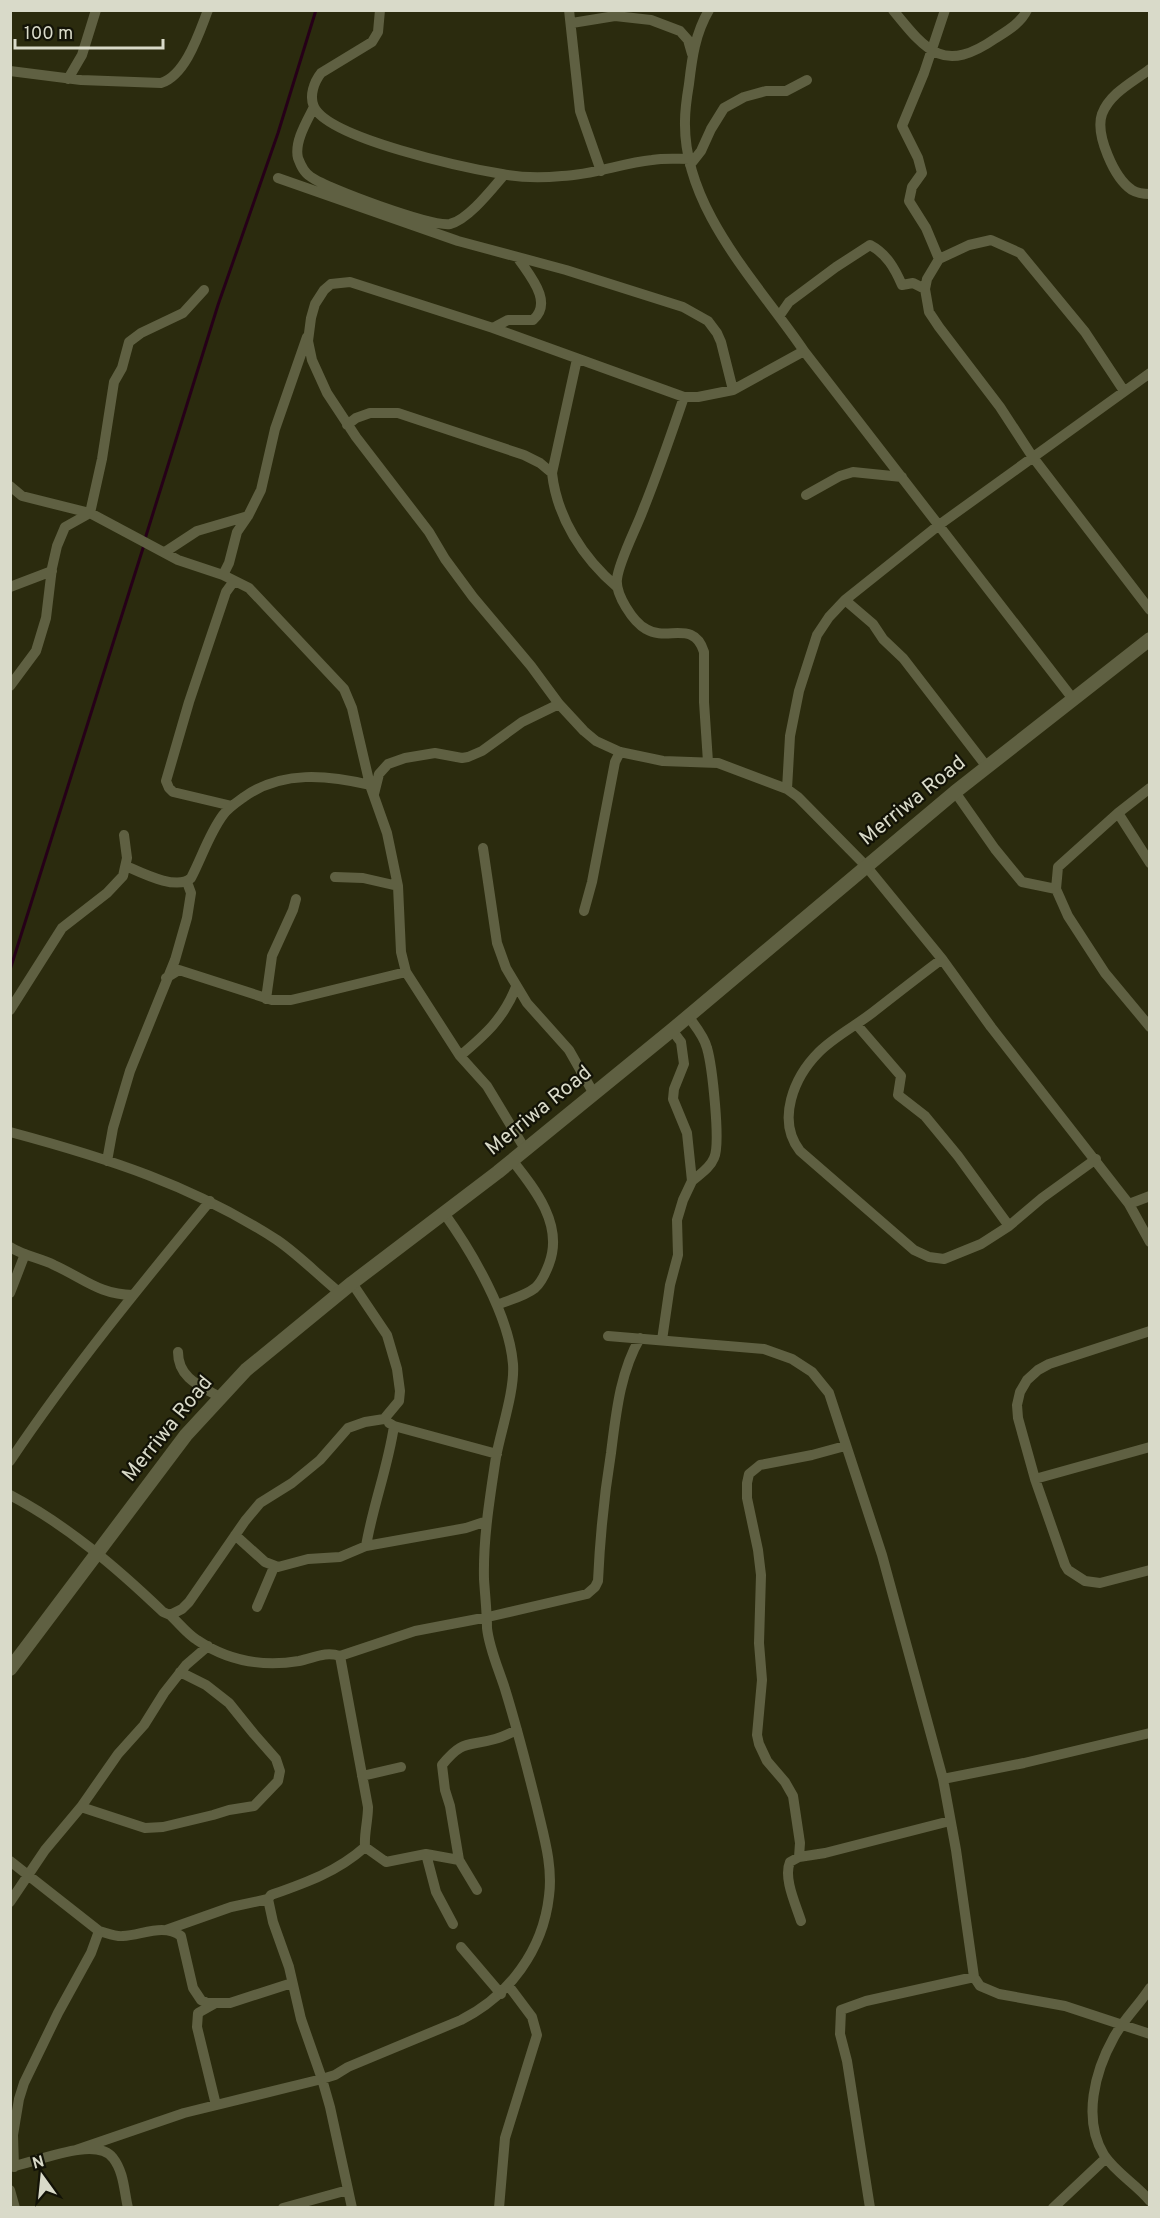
<svg xmlns="http://www.w3.org/2000/svg" width="1160" height="2218" viewBox="0 0 1160 2218" font-family="Overpass,sans-serif">
  <rect width="100%" height="100%" fill="#2b2b0e"/>
  <g fill="none" stroke-linecap="round" stroke-linejoin="round">
    <!-- stream -->
    <path stroke="#260018" stroke-width="3" d="M145,539L218,305L278,133L316,10
      M10,970L144,545"/>
    <!-- minor -->
    <path stroke="#5f6042" stroke-width="10" d="M380,10L378,32L372,42L321,73C314,82 309,96 314,107C330,139 466,168 502,174C522,178 542,178 562,176C593,175 622,163 652,160C664,158 676,159 689,159
      M569,10L580,111L601,171
      M709,10C695,34 692,58 689,84C687,96 685,109 685,121C683,209 758,283 804,351L1073,699
      M893,10C927,52 944,74 996,38C1007,31 1021,23 1027,10
      M945,10L924,73L902,126L918,158L922,173L912,187L909,201L926,228L939,259L927,279L925,289L929,312L939,327L1000,407L1032,456L1150,610
      M572,23L615,16L651,20L680,31L688,40L692,54
      M1150,69C1133,82 1110,93 1102,114C1095,134 1114,178 1132,190C1137,193 1143,194 1150,194
      M10,71L81,80L161,83C186,75 199,33 208,10
      M68,79L82,55L96,10
      M314,107C307,121 294,142 298,158C301,166 304,173 311,177C328,189 432,227 450,224C468,220 492,189 504,175
      M690,165L701,151L711,129L724,108L744,97L766,91H786L807,80
      M278,178L458,241L566,270L683,307L708,321L717,333L721,342L733,390
      M939,259L969,245L991,240L1020,253L1085,332L1124,391
      M780,315L789,302L836,267L870,245C887,254 895,269 902,285L913,283L925,289
      M493,328L508,320H533C554,302 529,275 518,258
      M804,351L733,390L698,397H684L493,328L350,282L331,284L324,290L315,304L311,318L308,341L312,360L327,393L356,437L429,532L445,559L473,597L531,666L559,704L584,731L596,741L620,752L663,761L718,763L787,789L798,797L866,866L942,959L991,1027L1129,1204L1150,1242
      M577,359L552,473C557,518 583,558 617,587
      M684,397C671,435 658,473 643,510C636,529 619,561 617,579C615,594 633,622 646,629C667,642 694,619 704,652V702L708,762
      M347,425L356,418L370,413H398L524,455L540,463L552,473
      M10,486L22,496L90,513L178,560L223,575L249,588L344,689L352,708L370,785L387,833L398,886L401,952L406,972L460,1056L487,1086L525,1149
      M806,495L840,476L853,472L902,477
      M165,552L197,531L248,516
      M223,575L229,563L237,532L248,516L261,490L275,429L307,337
      M10,587L52,571
      M845,600L873,624L883,639L903,658L987,767
      M10,686L36,651L46,618L52,568L57,546L65,527L90,513L102,459L114,382L122,368L129,342L141,333L183,313L204,290
      M1150,788L1118,813L1058,867L1056,889L1068,916L1105,973L1150,1027
      M787,789L790,736L799,691L817,635L829,617L845,600L939,525L1150,373
      M955,792L995,849L1022,882L1056,889
      M374,794L379,774L388,764L405,758L435,753L462,758L468,757L482,751L522,722L559,704
      M232,806L173,792L169,788L166,781L189,702L226,592L234,581
      M1118,813L1150,863
      M483,848L497,943L506,968L527,1003L569,1050L594,1094
      M126,866C142,873 177,891 191,878C202,857 209,834 223,815C228,808 237,802 244,797C282,770 328,775 370,785
      M335,877L363,878L398,886
      M584,911L592,882L615,762L620,752
      M942,959C918,977 895,995 872,1013C855,1026 834,1037 819,1052C794,1077 776,1120 800,1151L914,1250L929,1257L944,1259L981,1244L1009,1226L1042,1198L1096,1159
      M166,978L179,970L272,1000H291L308,996L406,972
      M266,999L272,956L293,910L296,899
      M10,1010L62,928L107,893L123,876L127,858L124,835
      M688,1016C695,1026 704,1036 707,1048C712,1065 721,1144 714,1158C710,1168 700,1174 692,1181
      M857,1025L901,1076L898,1095L925,1116L958,1156L1009,1226
      M460,1056C486,1034 503,1019 516,987
      M10,1132C107,1158 192,1185 277,1240C299,1255 319,1276 340,1293
      M107,1161L113,1128L130,1071L175,960L187,918L191,893L187,882
      M1129,1204L1150,1196
      M10,1247C24,1256 40,1258 54,1265C83,1278 100,1295 133,1295
      M10,1293L25,1254
      M497,1305C509,1300 525,1296 535,1288C542,1282 546,1272 549,1264C564,1225 535,1189 512,1160
      M1150,1331L1049,1364L1038,1370L1027,1380L1020,1392L1017,1405L1018,1418L1035,1479L1065,1565L1068,1570L1085,1581L1100,1583L1150,1570
      M608,1336L764,1349L792,1359L812,1372L829,1393L882,1555L943,1779L956,1850L974,1977L980,1986L999,1994L1065,2006L1150,2034
      M662,1340L670,1285L678,1255L677,1220L683,1200L692,1181L687,1133L673,1099L674,1089L684,1064L681,1042L672,1030
      M178,1352C178,1378 200,1386 220,1397
      M389,1423L394,1426L497,1454
      M10,1461C71,1370 140,1286 210,1201
      M1035,1479L1150,1447
      M10,1495C67,1525 117,1568 163,1612L170,1615L182,1609L189,1602L245,1521L260,1503L292,1483L320,1460L348,1428L365,1422L384,1419L399,1401L400,1391L397,1369L387,1335L352,1283
      M235,1535L265,1562L278,1567L308,1559L340,1557L366,1546L466,1528L487,1521
      M366,1546C373,1505 388,1467 394,1426
      M257,1607L274,1567
      M170,1615C179,1623 187,1634 197,1640C228,1661 263,1667 299,1661C314,1658 325,1651 340,1656L415,1631L488,1617L587,1594L595,1587L598,1581C600,1538 604,1496 611,1453C616,1414 620,1372 640,1338
      M362,1776L401,1767
      M943,1779L1024,1763L1150,1733
      M81,1807L145,1828L163,1827L213,1815L229,1810L254,1806L278,1781L280,1771L276,1759L254,1734L229,1703L206,1685L180,1672
      M365,1847L386,1862L426,1854L459,1860
      M426,1854L436,1892L453,1924
      M799,1857L800,1843L793,1796L785,1782L767,1761L759,1744L757,1735L762,1680L759,1643L761,1575L758,1550L747,1498V1483L749,1474L760,1465L812,1455L845,1446
      M10,1861L99,1931L91,1953L58,2013L24,2083L19,2099L13,2135L14,2167
      M477,1890L459,1860L450,1806L445,1790L442,1765C463,1739 467,1747 495,1739C503,1737 510,1733 517,1730
      M10,1902L45,1850L81,1807L118,1754L144,1725L164,1693L186,1665L208,1646
      M801,1921C796,1905 783,1878 790,1862L799,1857L825,1853L950,1821
      M166,1930L231,1907L268,1899
      M99,1931C107,1933 116,1937 123,1936C142,1935 164,1923 181,1936L193,1988L201,2000L207,2003H230L292,1983
      M461,1947L501,1994
      M1150,1988C1139,2005 1124,2019 1114,2037C1095,2071 1082,2119 1104,2155C1116,2173 1136,2184 1150,2201
      M214,2004L198,2013L197,2027L216,2105
      M76,2150L184,2113L322,2079L301,2019L289,1967L273,1922L268,1899L271,1895C305,1883 337,1872 365,1847C364,1833 368,1821 368,1807L340,1656
      M10,2167C34,2163 96,2135 113,2158C124,2172 124,2191 128,2208
      M10,2190L15,2208
      M283,2208L348,2190
      M352,2208L330,2107L322,2079L335,2075L348,2067L461,2020C509,1996 543,1950 549,1896C553,1866 544,1837 537,1807C527,1767 517,1728 505,1689C499,1670 489,1648 487,1628C487,1612 485,1595 484,1579C483,1538 490,1497 496,1457C501,1430 515,1390 513,1364C509,1315 472,1252 444,1213
      M499,2208L505,2138L537,2035L532,2017L508,1985
      M870,2208L847,2061L840,2034L841,2010L866,2001L974,1977
      M1053,2208L1106,2158"/>
    <!-- tertiary -->
    <path stroke="#5f6042" stroke-width="14" d="M10,1669L186,1435L246,1370L352,1283L498,1172L672,1030L955,792L1150,639"/>
  </g>
  <g text-anchor="middle" dominant-baseline="central" stroke-width="4.5" stroke-linejoin="round" paint-order="stroke">
    <!-- street labels -->
    <g font-size="21" fill="#d9dac9" stroke="#131307">
      <text transform="translate(913 801) rotate(-39)">Merriwa Road</text>
      <text transform="translate(539 1111) rotate(-39)">Merriwa Road</text>
      <text transform="translate(168 1429) rotate(-51)">Merriwa Road</text>
    </g>
  </g>
  <!-- border -->
  <rect width="1160" height="2218" fill="none" stroke="#d9dac9" stroke-width="24"/>
  <!-- north arrow -->
  <g transform="translate(42 2176) rotate(345)" stroke="#131307" stroke-width="4.5" paint-order="stroke">
  <path d="M0-4.5L10 22L0 15L-10 22Z" fill="#d9dac9"/>
  <text y="-9" font-size="16" font-weight="bold" text-anchor="middle" fill="#d9dac9">N</text>
  </g>
  <!-- scale -->
  <path d="M15 39v9h148v-9" fill="none" stroke="#d9dac9" stroke-width="3"/>
  <text x="24" y="39" font-size="18" fill="#d9dac9" stroke="#131307" stroke-width="4.5" paint-order="stroke">100 m</text>
</svg>
